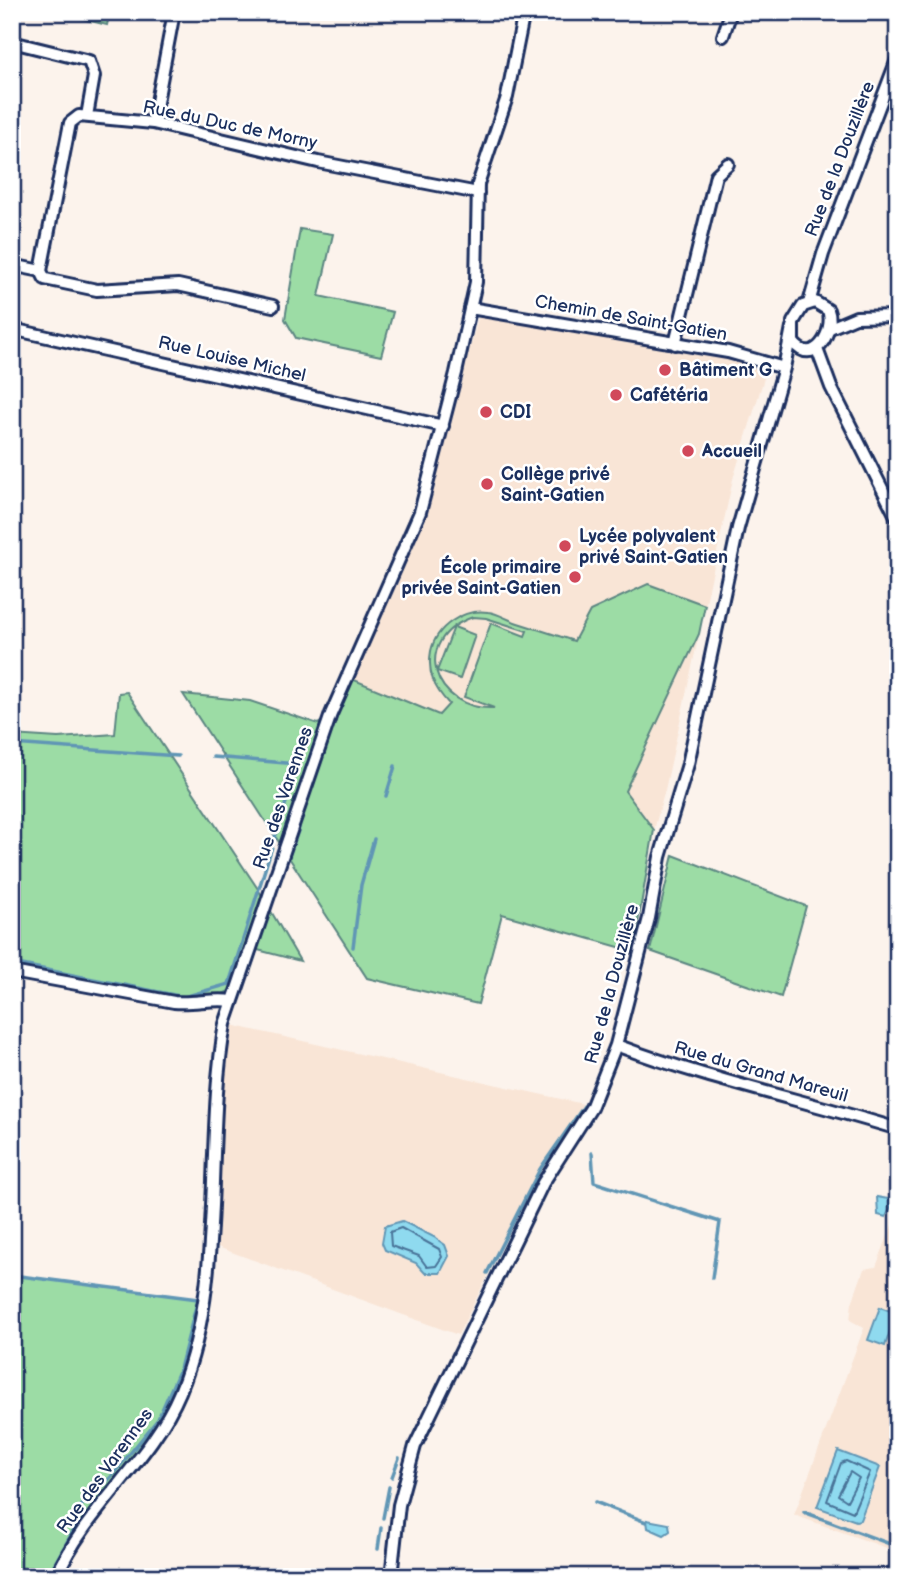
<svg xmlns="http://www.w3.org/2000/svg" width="910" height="1589" viewBox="0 0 910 1589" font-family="'Balsamiq Sans',sans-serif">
  <rect width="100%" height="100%" fill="#fcf3ec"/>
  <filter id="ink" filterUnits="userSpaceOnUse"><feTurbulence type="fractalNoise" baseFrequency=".0143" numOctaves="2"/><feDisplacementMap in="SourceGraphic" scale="14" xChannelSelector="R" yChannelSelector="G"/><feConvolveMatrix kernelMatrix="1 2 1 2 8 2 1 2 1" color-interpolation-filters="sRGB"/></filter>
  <g filter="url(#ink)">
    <!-- built -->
    <path fill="#f9e5d6" d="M485,316L755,361L765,375L733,479L665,790L654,830L340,708L424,519L478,318Z
      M231,1025L583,1104L525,1201L458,1335L215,1246L221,1119Z
      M898,1210V1552L794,1515L864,1328L850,1320L852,1303L864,1269L876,1267Z"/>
    <!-- green -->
    <path fill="#9cdca5" stroke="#5c8682" stroke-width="2" fill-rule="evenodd" d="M55,12H110L107,25Z
      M300,229L333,234L319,296L393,312L381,356L296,338L285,319Z
      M648,584L705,605L699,634L625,791L654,830L633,951L502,914L478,1004L367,978L183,694L250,701L318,724L340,708L352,679L439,715L449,704C434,688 427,673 431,651C436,627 463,608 488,612C498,613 508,620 518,623C537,629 556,635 574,641L590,611ZM473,617L486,618L527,631L525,636L491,623L464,697L494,708C433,711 409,639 473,617Z
      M454,627L475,635L460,679L437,671Z
      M127,692L258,889L300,961L250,948L237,987L213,999L192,1003L12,971V735L58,738L115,734L119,693Z
      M673,855L806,906L781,997L650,951Z
      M12,1275L198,1299L181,1390L56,1577H12Z"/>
    <!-- water -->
    <path fill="#8fdaef" stroke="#6196b5" stroke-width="2" d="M877,1197L894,1200L886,1217L878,1215Z
      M402,1221L434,1237L445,1245L449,1256L440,1273H425L416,1263L385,1250L382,1243L385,1226Z
      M880,1307L896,1313L885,1346L868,1340Z
      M838,1451L880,1467L860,1520L856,1521L817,1507Z
      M647,1520L669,1524L670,1531L664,1535L648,1528Z"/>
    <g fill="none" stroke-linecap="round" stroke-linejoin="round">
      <!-- shore -->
      <path stroke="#497398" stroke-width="2" d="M401,1228L439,1249L442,1257L436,1266L427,1267L419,1256L391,1246L390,1232Z
        M846,1461L870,1472L853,1512L827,1501L841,1463Z
        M850,1472L859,1478L847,1501L838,1495Z"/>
      <!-- stream -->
      <path stroke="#6196b5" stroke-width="3.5" d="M12,744L178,756
        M386,796L395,766
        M302,817L307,799
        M282,875L299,828
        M353,947L361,885L374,839
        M12,963L184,997L229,984L298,764L213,757
        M592,1153L594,1182L720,1222L712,1278
        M487,1273L540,1169L584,1106
        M12,1275L198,1299L180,1369L158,1419L110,1478L81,1506L75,1528L47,1577
        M392,1477L399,1458
        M595,1502L646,1522
        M804,1512L898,1547
        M383,1518L389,1487
        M378,1549L381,1528"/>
      <!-- minor casing -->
      <g stroke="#1b2f5e" stroke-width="16">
        <path id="minor" d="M723,36L731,12
          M12,42L89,61L94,76L87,116
          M153,123L174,12
          M12,265L41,271L70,123L79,116L153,123L318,162L478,193
          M41,271L45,279L97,290L178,285L273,306
          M815,302L828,310C836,331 813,369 793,342V322L803,306Z
          M809,303L823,254L898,57
          M470,308L728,352L784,368
          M830,328L856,317L898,316
          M12,329L443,426
          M675,344L716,175L728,164
          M817,349L831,387L898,520
          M12,972L174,1002C194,1004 212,998 232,1001
          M616,1045C708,1080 804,1100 898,1129
          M56,1577C86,1508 151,1461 180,1392C226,1282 204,1142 225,1024L331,714L420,512L456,373L476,282L478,184L507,97L524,12
          M391,1577L399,1505L415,1446L543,1183L591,1108L616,1045L649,918L660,857L688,764L738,528L784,368L792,327"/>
      </g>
      <!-- minor -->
      <use href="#minor" stroke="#fff" stroke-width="10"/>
    </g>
  </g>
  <!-- markers -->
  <g fill="#d1495b" stroke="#fff" stroke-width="2.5">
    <circle cx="665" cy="370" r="7"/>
    <circle cx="616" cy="395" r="7"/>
    <circle cx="486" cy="412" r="7"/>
    <circle cx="688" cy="451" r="7"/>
    <circle cx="487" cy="484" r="7"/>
    <circle cx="565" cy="546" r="7"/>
    <circle cx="575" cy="577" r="7"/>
  </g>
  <g text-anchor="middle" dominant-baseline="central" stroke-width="5" stroke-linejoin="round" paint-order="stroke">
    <!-- street labels -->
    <g font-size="18" fill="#1b2f5e" stroke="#fff">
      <text transform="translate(230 125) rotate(12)">Rue du Duc de Morny</text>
      <text transform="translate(840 159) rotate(-69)">Rue de la Douzillère</text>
      <text transform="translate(631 318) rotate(10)">Chemin de Saint-Gatien</text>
      <text transform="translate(232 359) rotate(13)">Rue Louise Michel</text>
      <text transform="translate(283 798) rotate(-71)">Rue des Varennes</text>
      <text transform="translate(612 984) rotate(-75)">Rue de la Douzillère</text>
      <text transform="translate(761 1072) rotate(16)">Rue du Grand Mareuil</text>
      <text transform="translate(105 1471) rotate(-54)">Rue des Varennes</text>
    </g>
    <!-- poi labels -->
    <g font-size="18" font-weight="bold" fill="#1b2f5e" stroke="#fff" text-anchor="start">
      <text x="679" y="370">Bâtiment G</text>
      <text x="630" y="395">Cafétéria</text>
      <text x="500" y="412">CDI</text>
      <text x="702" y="451">Accueil</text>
      <text x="501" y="474">Collège privé<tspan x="501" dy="21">Saint-Gatien</tspan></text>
      <text x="579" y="536">Lycée polyvalent<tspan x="579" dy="21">privé Saint-Gatien</tspan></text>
      <text x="561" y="567" text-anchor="end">École primaire<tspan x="561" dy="21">privée Saint-Gatien</tspan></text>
    </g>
  </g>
  <!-- margin -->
  <rect width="910" height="1589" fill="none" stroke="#fff" stroke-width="42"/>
  <rect x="21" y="21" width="868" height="1547" fill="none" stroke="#1b2f5e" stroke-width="2.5" filter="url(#ink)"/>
</svg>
